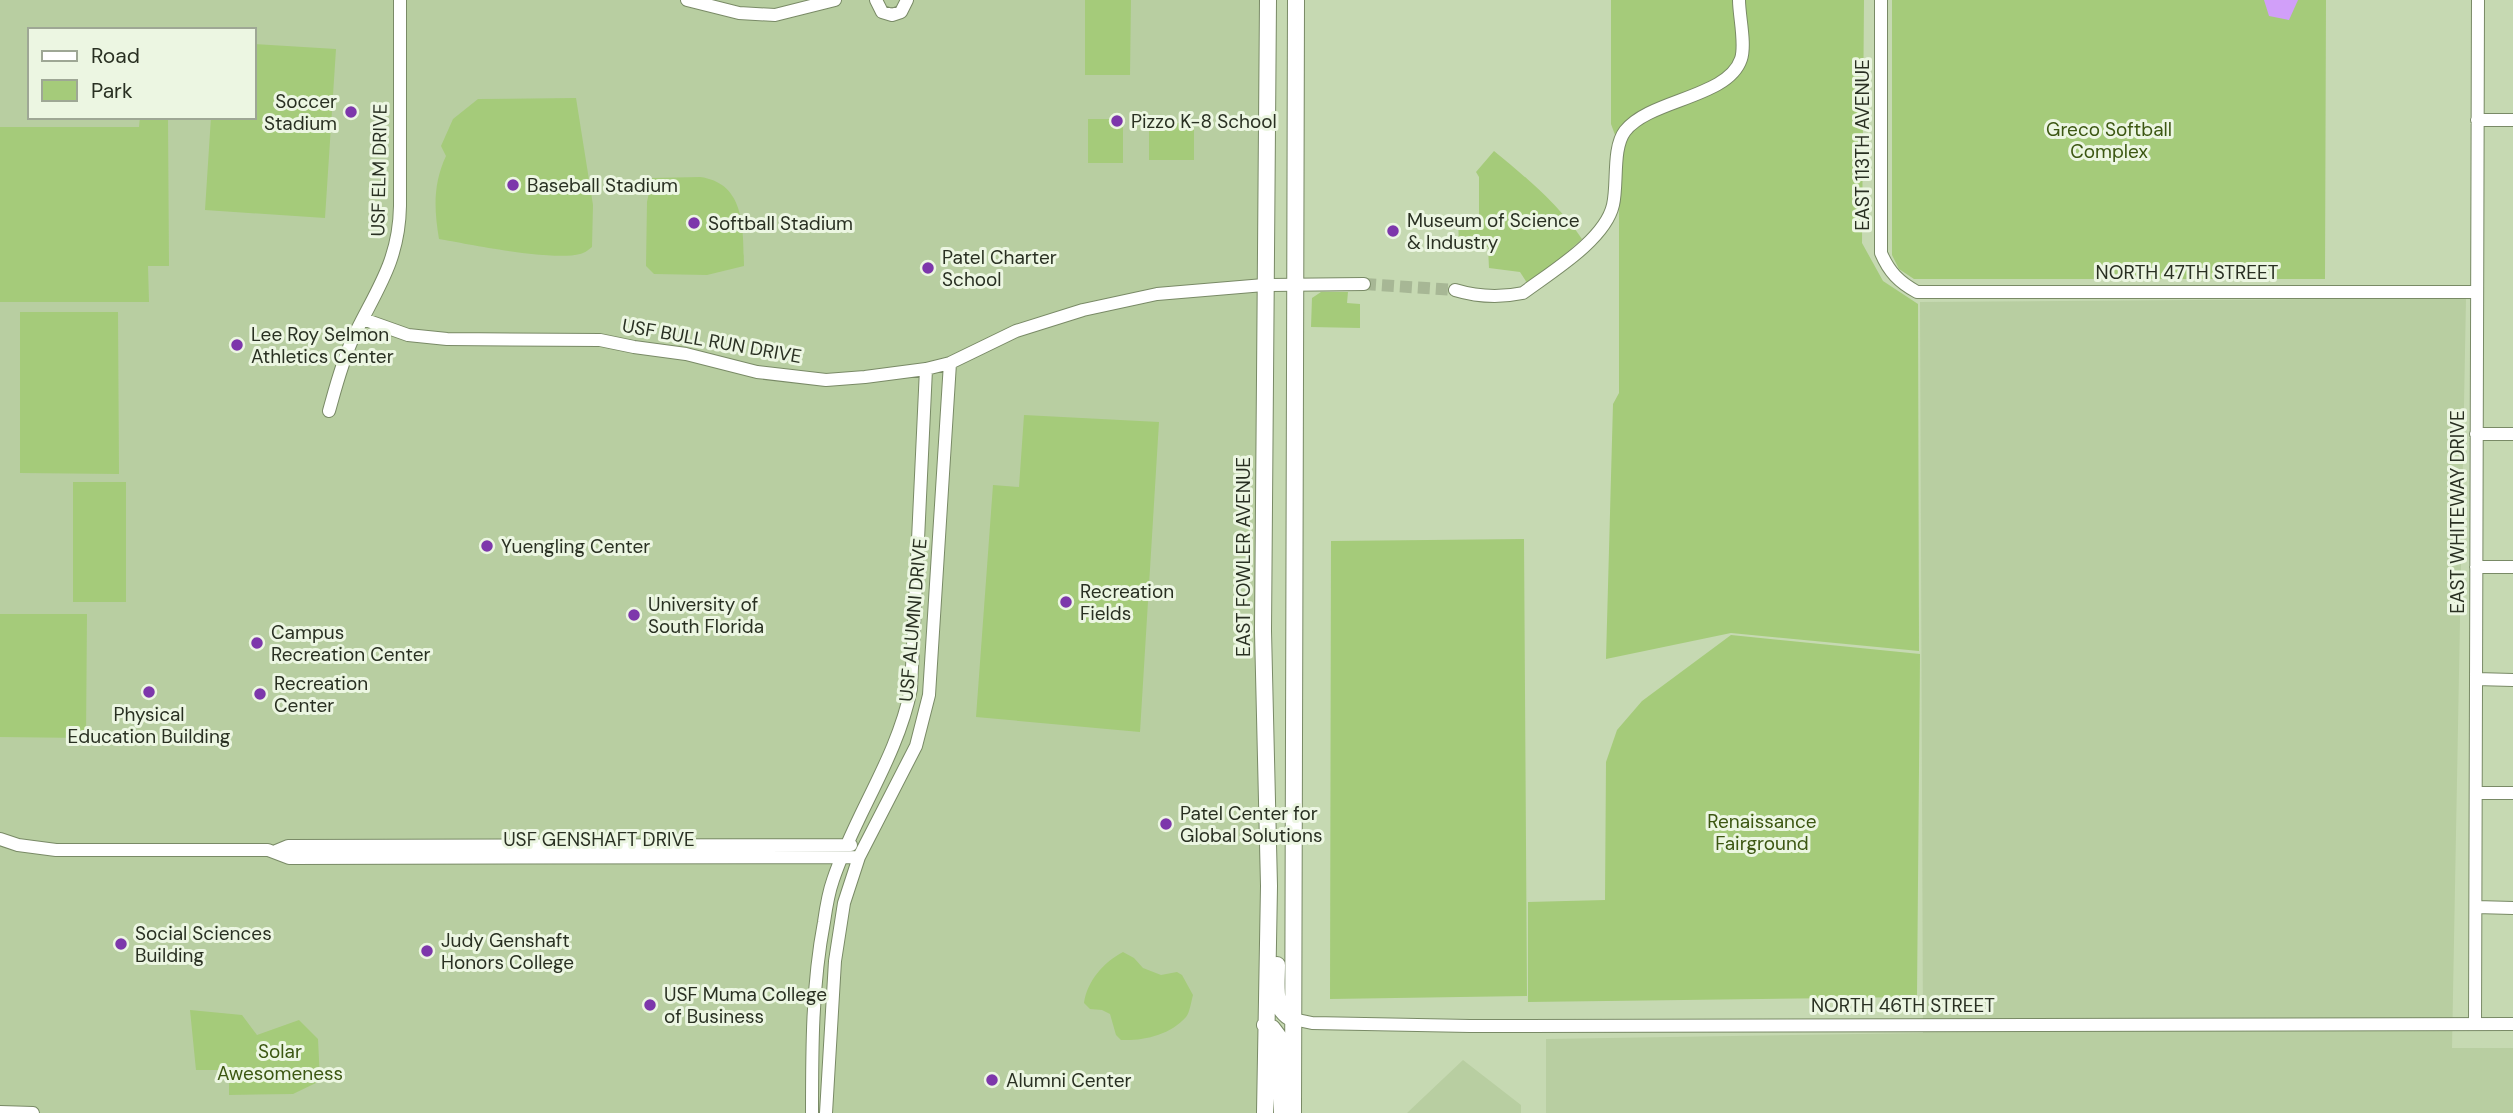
<svg xmlns="http://www.w3.org/2000/svg" width="2513" height="1113" viewBox="0 0 2513 1113" font-family="'DM Sans',sans-serif">
  <rect width="100%" height="100%" fill="#c6d9b2"/>
  <!-- built -->
  <path fill="#b8cea1" fill-rule="evenodd" d="M0,0H1269L1266,1113H0ZM30,30H254V117H30Z
    M2466,298L2452,1048H2513V1113H1546V1039L1923,1033L1920,302Z
    M1463,1060L1521,1105V1113H1407Z"/>
  <!-- green -->
  <path fill="#a5cb7a" d="M1085,0H1131L1130,75H1085Z
    M1611,0H1864L1862,243L1883,281L1918,304L1919,651L1731,633L1606,659L1613,404L1619,393V213L1622,154L1611,124Z
    M1892,0H2326L2325,279H1914L1899,269L1892,255Z
    M254,44L336,49L325,218L205,210L211,117H254Z
    M576,98L593,205L592,247C589,249 586,252 583,253C559,263 468,244 439,239C434,209 433,184 446,156L441,146L453,119L478,99Z
    M140,117H168L169,266H148L149,302H0V127H139Z
    M1088,119H1123V163H1088Z
    M1149,123H1194V160H1149Z
    M1494,151C1526,177 1559,205 1582,239L1529,286L1520,272L1489,268L1488,247L1459,246L1458,218L1479,217V177L1476,172Z
    M700,177C746,183 743,230 744,266L707,275L654,274L646,266L647,202L652,178Z
    M1321,292H1348L1347,303L1360,304V328L1311,327L1312,298Z
    M20,312H118L119,474L20,473Z
    M1024,415L1159,422L1140,732L976,717L993,485L1019,487Z
    M73,482H126V602H73Z
    M1524,539L1527,996L1330,999L1331,541Z
    M0,614H87L86,738L0,737Z
    M1731,635L1920,654L1917,997L1528,1002V902L1605,900L1606,762L1617,730L1642,701Z
    M1123,952L1134,958L1143,968L1161,975L1177,972L1182,975L1193,995C1191,1002 1190,1012 1186,1017C1170,1035 1144,1041 1121,1040L1116,1035L1110,1014L1102,1010L1090,1009L1084,1003C1087,981 1104,962 1123,952Z
    M190,1010L242,1015L257,1035L299,1020L318,1039L320,1081L293,1094L229,1095V1070H196Z"/>
  <!-- water -->
  <path fill="#d19ff9" d="M2264,0H2298L2289,20L2269,16Z"/>
  <g fill="none" stroke-linecap="round" stroke-linejoin="round">
    <!-- minor-tunnel -->
    <path stroke="#a7b795" stroke-width="12" stroke-dasharray="12 6" stroke-linecap="butt" d="M1364,284L1455,290"/>
    <!-- minor casing -->
    <g stroke="#798a66" stroke-width="14">
      <path id="minor" d="M687,0L739,13L775,15L835,0
        M876,0L882,12L892,15L901,12L907,0
        M1881,0V253C1889,272 1899,282 1917,292H2476
        M2477,120H2513
        M1455,290C1478,297 1499,298 1523,293C1551,272 1605,240 1613,205C1618,184 1612,148 1625,131C1650,99 1728,98 1741,59C1746,44 1739,16 1739,0
        M363,319L408,335L447,339L600,340L634,347L686,354L757,372L826,380L865,377L926,369L950,363L1016,331L1083,310L1157,294L1264,285L1364,284
        M329,411C336,386 342,362 353,338C376,290 399,262 400,206V0
        M2476,434H2513
        M2476,567H2513
        M2476,679L2513,680
        M2476,793H2513
        M0,839L18,845L56,850H268L289,858L859,857
        M276,851L288,846L851,845
        M2476,907L2513,908
        M1293,1019L1312,1023L1470,1026L2513,1024
        M2475,1024L2478,0
        M0,1112L33,1113
        M812,1113C812,1049 812,985 824,922C826,908 828,894 833,880C855,814 897,758 911,689L926,369
        M826,1113L835,961L844,903L859,857L916,746L929,695L950,363"/>
    </g>
    <!-- major casing -->
    <g stroke="#798a66" stroke-width="18">
      <path id="major" d="M1277,965C1277,985 1272,1010 1293,1019
        M1265,1025L1272,1028L1278,1036L1282,1113
        M1265,1113L1269,886L1263,631L1268,0
        M1293,1113L1296,0"/>
    </g>
    <!-- minor -->
    <use href="#minor" stroke="#fff" stroke-width="12"/>
    <!-- major -->
    <use href="#major" stroke="#fff" stroke-width="16"/>
  </g>
  <!-- markers -->
  <g fill="#7d37ab" stroke="#ecf6e2" stroke-width="2.5">
    <circle cx="351" cy="112" r="7"/>
    <circle cx="1117" cy="121" r="7"/>
    <circle cx="513" cy="185" r="7"/>
    <circle cx="694" cy="223" r="7"/>
    <circle cx="1393" cy="231" r="7"/>
    <circle cx="928" cy="268" r="7"/>
    <circle cx="237" cy="345" r="7"/>
    <circle cx="487" cy="546" r="7"/>
    <circle cx="1066" cy="602" r="7"/>
    <circle cx="634" cy="615" r="7"/>
    <circle cx="257" cy="643" r="7"/>
    <circle cx="149" cy="692" r="7"/>
    <circle cx="260" cy="694" r="7"/>
    <circle cx="1166" cy="824" r="7"/>
    <circle cx="121" cy="944" r="7"/>
    <circle cx="427" cy="951" r="7"/>
    <circle cx="650" cy="1005" r="7"/>
    <circle cx="992" cy="1080" r="7"/>
  </g>
  <g text-anchor="middle" dominant-baseline="central" stroke-width="6" stroke-linejoin="round" paint-order="stroke">
    <!-- poi labels -->
    <g font-size="19" fill="#293022" stroke="#ecf6e2" text-anchor="start">
      <text x="337" y="101" text-anchor="end">Soccer<tspan x="337" dy="22">Stadium</tspan></text>
      <text x="1131" y="121">Pizzo K-8 School</text>
      <text x="527" y="185">Baseball Stadium</text>
      <text x="1407" y="220">Museum of Science<tspan x="1407" dy="22">&amp; Industry</tspan></text>
      <text x="708" y="223">Softball Stadium</text>
      <text x="942" y="257">Patel Charter<tspan x="942" dy="22">School</tspan></text>
      <text x="251" y="334">Lee Roy Selmon<tspan x="251" dy="22">Athletics Center</tspan></text>
      <text x="501" y="546">Yuengling Center</text>
      <text x="1080" y="591">Recreation<tspan x="1080" dy="22">Fields</tspan></text>
      <text x="648" y="604">University of<tspan x="648" dy="22">South Florida</tspan></text>
      <text x="271" y="632">Campus<tspan x="271" dy="22">Recreation Center</tspan></text>
      <text x="274" y="683">Recreation<tspan x="274" dy="22">Center</tspan></text>
      <text x="149" y="714" text-anchor="middle">Physical<tspan x="149" dy="22">Education Building</tspan></text>
      <text x="1180" y="813">Patel Center for<tspan x="1180" dy="22">Global Solutions</tspan></text>
      <text x="135" y="933">Social Sciences<tspan x="135" dy="22">Building</tspan></text>
      <text x="441" y="940">Judy Genshaft<tspan x="441" dy="22">Honors College</tspan></text>
      <text x="664" y="994">USF Muma College<tspan x="664" dy="22">of Business</tspan></text>
      <text x="1006" y="1080">Alumni Center</text>
    </g>
    <!-- park labels -->
    <g font-size="19" fill="#3c5712" stroke="#ecf6e2">
      <text x="2109" y="129">Greco Softball<tspan x="2109" dy="22">Complex</tspan></text>
      <text x="1762" y="821">Renaissance<tspan x="1762" dy="22">Fairground</tspan></text>
      <text x="280" y="1051">Solar<tspan x="280" dy="22">Awesomeness</tspan></text>
    </g>
    <!-- street labels -->
    <g font-size="19" fill="#293022" stroke="#ecf6e2">
      <text transform="translate(1862 145) rotate(-90)">EAST 113TH AVENUE</text>
      <text transform="translate(379 170) rotate(-89)">USF ELM DRIVE</text>
      <text x="2187" y="272">NORTH 47TH STREET</text>
      <text transform="translate(712 341) rotate(10)">USF BULL RUN DRIVE</text>
      <text transform="translate(2457 512) rotate(-90)">EAST WHITEWAY DRIVE</text>
      <text transform="translate(1243 557) rotate(-90)">EAST FOWLER AVENUE</text>
      <text transform="translate(913 620) rotate(-85)">USF ALUMNI DRIVE</text>
      <text x="599" y="839">USF GENSHAFT DRIVE</text>
      <text x="1903" y="1005">NORTH 46TH STREET</text>
    </g>
  </g>
  <!-- legend -->
  <rect x="28" y="28" width="228" height="91" fill="#ecf6e2" stroke="#9ea795" stroke-width="2"/>
  <rect x="42" y="51" width="35" height="10" fill="#ffffff" stroke="#9ea795" stroke-width="2"/>
  <text x="91" y="63" font-size="21" fill="#293022">Road</text>
  <rect x="42" y="80" width="35" height="21" fill="#a5cb7a" stroke="#9ea795" stroke-width="2"/>
  <text x="91" y="98" font-size="21" fill="#293022">Park</text>
</svg>
